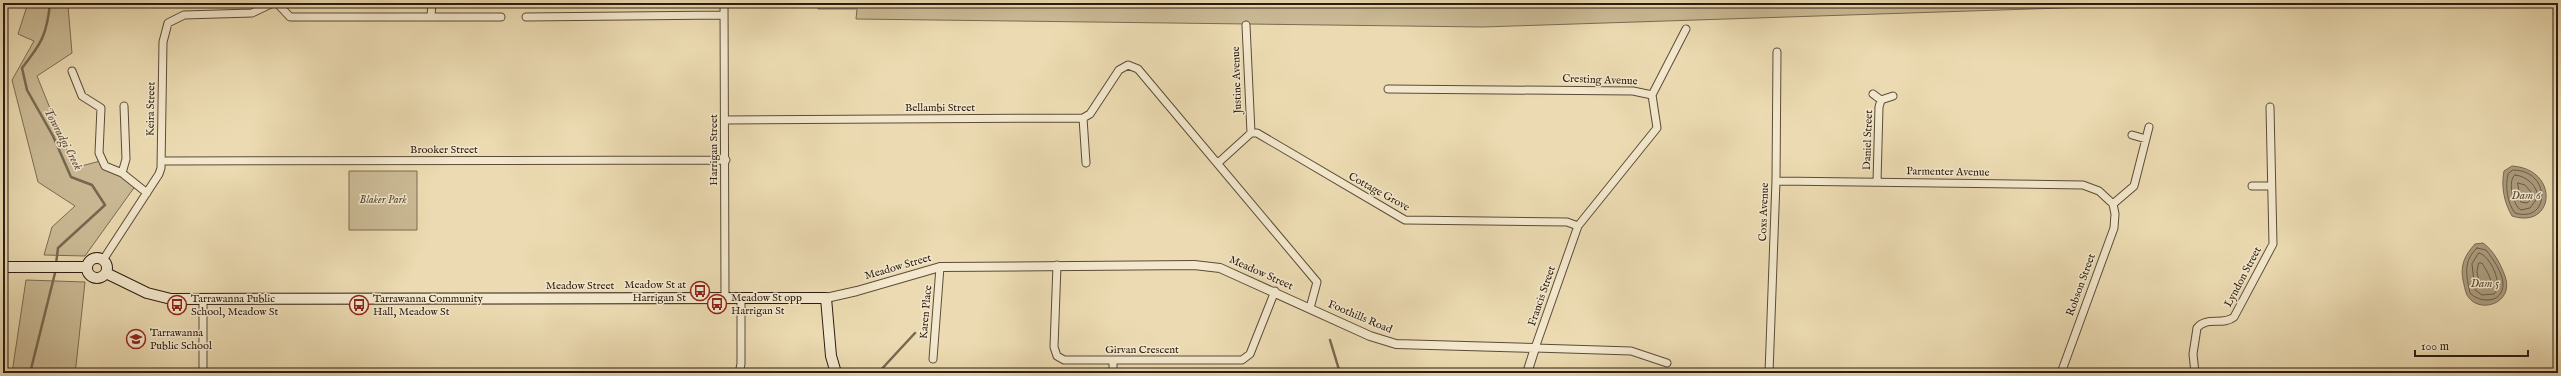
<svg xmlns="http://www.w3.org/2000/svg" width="2561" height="376" viewBox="0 0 2561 376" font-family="'IM FELL English',serif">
  <rect width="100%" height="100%" fill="#ecdbb2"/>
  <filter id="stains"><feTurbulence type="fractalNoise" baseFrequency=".005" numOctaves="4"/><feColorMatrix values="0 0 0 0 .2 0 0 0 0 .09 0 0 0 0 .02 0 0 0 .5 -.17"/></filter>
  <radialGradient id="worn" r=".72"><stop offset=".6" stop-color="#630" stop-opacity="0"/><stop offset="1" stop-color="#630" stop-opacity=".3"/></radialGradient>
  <!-- green -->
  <path fill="#cbbb96" stroke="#7b6c53" d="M28,3H69L68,6L72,53L37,76L74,168L100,161L136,185L85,256L44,255L52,227L75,206L38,182L12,80L34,41L18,34Z
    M818,3H2182L2183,4L1483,27L856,19L857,9H818Z
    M349,171H417V230H349Z
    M26,280L85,282L76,366L74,373H12Z"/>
  <!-- water -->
  <path fill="#aa9a7b" stroke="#776850" d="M2512,166C2560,169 2555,230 2512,216C2504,202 2501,187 2504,171Z
    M2483,243C2494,251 2500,263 2505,276C2515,304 2478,315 2467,295C2465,291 2464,284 2463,280C2460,265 2465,255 2475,244Z"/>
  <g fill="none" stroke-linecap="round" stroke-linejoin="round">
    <!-- shore -->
    <path stroke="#6a5b46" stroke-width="1" d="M2513,170C2552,170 2550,224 2515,213C2507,203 2505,186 2508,174Z
      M2515,175C2527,176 2537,186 2538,197L2530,208L2521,210C2513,206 2507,180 2515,175Z
      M2518,183L2525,185L2531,192V199L2527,203L2521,202Z
      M2477,248L2486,250C2493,259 2503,273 2503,284C2503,303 2481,304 2470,293C2466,275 2463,261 2477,248Z
      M2479,253C2490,255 2504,285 2494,294L2482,295L2475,290L2472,264Z
      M2479,263H2482C2486,270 2494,281 2490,288L2480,287L2477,272Z"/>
    <!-- stream -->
    <path stroke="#776850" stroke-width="2.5" d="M50,3C47,35 41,44 22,68L27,90L53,136L71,177L92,185L105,205L58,248L56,264
      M1330,340L1340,373
      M30,373L56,269
      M878,373L915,333"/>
    <!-- minor casing -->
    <g stroke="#5b4c38" stroke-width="9">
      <path id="minor" d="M277,3L290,17H501
        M724,3L725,297
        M431,16L432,3
        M526,17L724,15
        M1246,25L1251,133
        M72,71L82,96L101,108L99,153L105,166L122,173L147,193
        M1388,89L1633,91L1652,95L1657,128L1578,226L1535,348L1631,351L1667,363
        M1873,94L1881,100
        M1652,95L1686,29
        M1083,118L1086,163
        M725,120L1083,118L1090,114L1119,70L1128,65L1138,69L1317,282L1310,308
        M2132,135L2146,139
        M162,161L726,160
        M1218,163L1251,133H1257L1405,220L1567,222L1578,226
        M122,173L126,159L124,106
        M1776,181L2083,185L2099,191L2113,204
        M1877,182L1879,107L1881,100L1893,96
        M2252,186H2271
        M2113,204L2134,186L2149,127
        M103,260L159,174L161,168L163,42L168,23L184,15L252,13L273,3
        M1057,265L1054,347L1057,356L1064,360H1242L1250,354L1275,291
        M203,299V373
        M933,359L940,267
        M739,373L741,364V297
        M1113,373V361
        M1769,373L1776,181L1777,52
        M2061,373L2114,228L2115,214L2113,204
        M2195,373L2193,354L2197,328C2206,316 2223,326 2234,317L2273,244L2270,107"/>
    </g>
    <!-- tertiary casing -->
    <g stroke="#5b4c38" stroke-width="10">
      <path id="tertiary" d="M826,298L857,291L940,267L1194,265L1220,268L1370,336L1396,344L1535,348L1527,373"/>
    </g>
    <!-- secondary casing -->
    <g stroke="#2b1c10" stroke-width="12">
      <path id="secondary" d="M87 268a10 10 0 1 1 20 0a10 10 0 1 1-20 0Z
        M3,267H87
        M106,273L147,293L171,299L826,298L831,356L836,373"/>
    </g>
    <!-- minor -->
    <use href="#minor" stroke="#f3e8cd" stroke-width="7"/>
    <!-- tertiary -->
    <use href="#tertiary" stroke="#f3e8cd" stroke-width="8"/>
    <!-- secondary -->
    <use href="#secondary" stroke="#f3e8cd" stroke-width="10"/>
  </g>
  <!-- icons -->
  <defs>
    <g id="bus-ring" transform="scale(1)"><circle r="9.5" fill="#f3e8cd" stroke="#8f2418" stroke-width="1.5"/><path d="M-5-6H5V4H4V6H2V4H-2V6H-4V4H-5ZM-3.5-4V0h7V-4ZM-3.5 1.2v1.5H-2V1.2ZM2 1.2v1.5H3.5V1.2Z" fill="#8f2418"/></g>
    <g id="school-ring" transform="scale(1)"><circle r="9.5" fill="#f3e8cd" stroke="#8f2418" stroke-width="1.5"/><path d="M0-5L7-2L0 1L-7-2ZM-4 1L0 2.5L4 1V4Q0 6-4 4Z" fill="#8f2418"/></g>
  </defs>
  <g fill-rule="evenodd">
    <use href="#bus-ring" x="700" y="291"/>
    <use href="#bus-ring" x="717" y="304"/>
    <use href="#bus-ring" x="177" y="305"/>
    <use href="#bus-ring" x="359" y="305"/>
    <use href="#school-ring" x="136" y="339"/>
  </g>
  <g text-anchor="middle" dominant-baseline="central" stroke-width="3" stroke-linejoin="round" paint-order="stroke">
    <!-- street labels -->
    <g font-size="11" fill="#2b1c10" stroke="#f3e8cd">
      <text transform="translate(1237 80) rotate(-92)">Justine Avenue</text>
      <text transform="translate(1600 80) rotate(2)">Cresting Avenue</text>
      <text x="940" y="108">Bellambi Street</text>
      <text transform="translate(151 109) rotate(-89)">Keira Street</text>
      <text transform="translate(1868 140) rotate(-88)">Daniel Street</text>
      <text x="444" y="150">Brooker Street</text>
      <text transform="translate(714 150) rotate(-90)">Harrigan Street</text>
      <text transform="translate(1948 172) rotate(1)">Parmenter Avenue</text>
      <text transform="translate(1379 192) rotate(29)">Cottage Grove</text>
      <text transform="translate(1764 212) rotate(-88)">Coxs Avenue</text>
      <text transform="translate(898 267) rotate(-16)">Meadow Street</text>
      <text transform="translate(1261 273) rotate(24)">Meadow Street</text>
      <text transform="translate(2243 277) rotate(-62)">Lyndon Street</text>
      <text transform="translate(2081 285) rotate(-70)">Robson Street</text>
      <text x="580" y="286">Meadow Street</text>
      <text transform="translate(1542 296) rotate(-71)">Francis Street</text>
      <text transform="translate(926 312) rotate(-85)">Karen Place</text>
      <text transform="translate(1360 317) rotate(23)">Foothills Road</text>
      <text x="1142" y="350">Girvan Crescent</text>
    </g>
    <!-- park labels -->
    <g font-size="11" font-style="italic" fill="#5b4c38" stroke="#f3e8cd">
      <text x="383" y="200">Blaker Park</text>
    </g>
    <!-- poi labels -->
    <g font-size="11" fill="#2b1c10" stroke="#f3e8cd" text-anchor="start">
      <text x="686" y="285" text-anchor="end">Meadow St at<tspan x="686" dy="13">Harrigan St</tspan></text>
      <text x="731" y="298">Meadow St opp<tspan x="731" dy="13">Harrigan St</tspan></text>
      <text x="191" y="299">Tarrawanna Public<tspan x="191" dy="13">School, Meadow St</tspan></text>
      <text x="373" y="299">Tarrawanna Community<tspan x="373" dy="13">Hall, Meadow St</tspan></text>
      <text x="150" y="333">Tarrawanna<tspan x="150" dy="13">Public School</tspan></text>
    </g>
    <!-- water labels -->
    <g font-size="12" font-style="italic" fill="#5e4e3b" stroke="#f3e8cd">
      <text transform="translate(63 139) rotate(62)">Towradgi Creek</text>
      <text x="2526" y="195">Dam 6</text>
      <text x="2485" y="283">Dam 5</text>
    </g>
  </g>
  <!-- margin -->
  <rect width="2561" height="376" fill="none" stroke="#ecdbb2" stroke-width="16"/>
  <rect x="4" y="4" width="2553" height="368" fill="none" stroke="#2b1c10" stroke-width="2"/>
  <rect x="8" y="8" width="2545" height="360" fill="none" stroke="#2b1c10"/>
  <!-- scale -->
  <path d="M2415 350v6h113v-6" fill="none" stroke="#2b1c10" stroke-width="2"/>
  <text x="2421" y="350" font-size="12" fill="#2b1c10" stroke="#f3e8cd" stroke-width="3" paint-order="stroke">100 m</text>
  <rect width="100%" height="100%" filter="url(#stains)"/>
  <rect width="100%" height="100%" fill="url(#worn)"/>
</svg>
